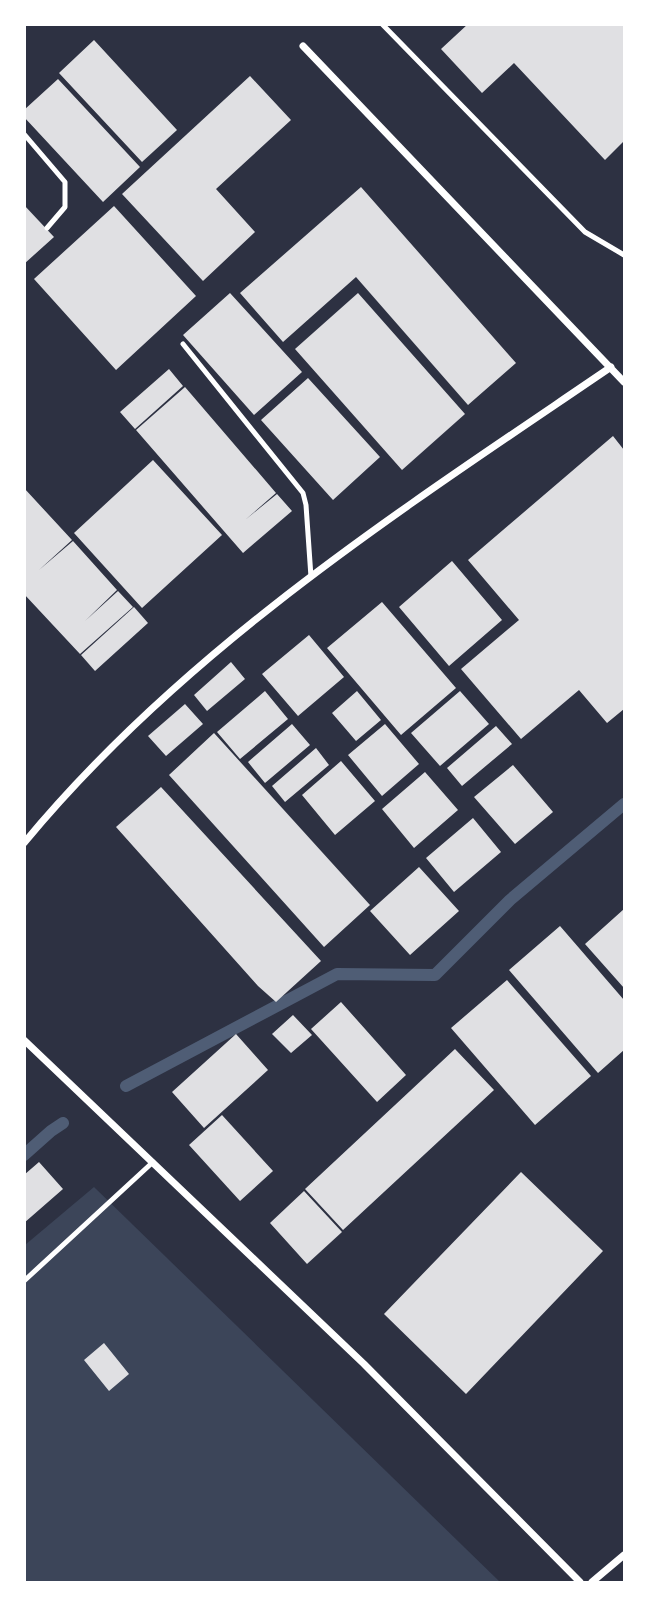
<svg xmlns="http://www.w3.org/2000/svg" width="649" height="1607" viewBox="0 0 649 1607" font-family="Commissioner,sans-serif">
  <rect width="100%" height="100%" fill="#2d3142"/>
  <!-- green -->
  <path fill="#3c4559" d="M94,1187L500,1582H25V1245Z"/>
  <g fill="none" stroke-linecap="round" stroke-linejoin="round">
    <!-- stream -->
    <path stroke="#4f5d75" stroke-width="12" d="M126,1086L337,974L435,975L510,900L624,804
      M24,1155L51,1131L63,1123"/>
  </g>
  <!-- building -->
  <path fill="#e0e0e3" d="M468,24H624V141L605,160L514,63L482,93L441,49Z
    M94,40L177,130L142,162L59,73Z
    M250,76L291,120L216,189L255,232L203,281L122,194Z
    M58,79L140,167L103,202L24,117V110Z
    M361,187L516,363L468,405L356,277L283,342L240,293Z
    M24,205L54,237L24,264Z
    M114,206L196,296L116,370L34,279Z
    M230,293L302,372L254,415L183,335Z
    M358,293L465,414L402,470L295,349Z
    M169,369L183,386L135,429L120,412Z
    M308,378L380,457L333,500L261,420Z
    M185,387L276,493L245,520L277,494L292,511L243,553L136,430Z
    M613,436L624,450V709L607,723L579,690L521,739L461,669L519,620L468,560Z
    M153,460L222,535L142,608L74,533Z
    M24,488L72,540L39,570L73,541L117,590L85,621L118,591L133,607L80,654L24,594Z
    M452,561L502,620L449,666L399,607Z
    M382,602L456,688L401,735L327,648Z
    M134,607L148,623L95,671L81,655Z
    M309,635L344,677L298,716L262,674Z
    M231,662L245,679L207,711L194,695Z
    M265,691L288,719L240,759L217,732Z
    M357,691L381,720L356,741L332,713Z
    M460,691L489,724L440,766L411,733Z
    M185,704L203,724L166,756L148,736Z
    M292,724L310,745L265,783L248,762Z
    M385,724L419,764L382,796L348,755Z
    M496,726L512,744L462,786L447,768Z
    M214,733L370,905L324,947L169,775Z
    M316,748L329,765L285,802L272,786Z
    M341,761L375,801L335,835L302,795Z
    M513,765L553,812L515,844L474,797Z
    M425,772L458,810L414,848L382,809Z
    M161,787L321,961L276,1002L258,986L116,827Z
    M473,818L501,852L454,892L426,858Z
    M419,867L459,911L410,955L370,911Z
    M624,909V988L585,944Z
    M560,926L624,1000V1050L598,1073L509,970Z
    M507,980L591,1076L535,1125L451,1028Z
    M341,1002L406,1075L377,1102L311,1029Z
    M293,1015L312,1035L291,1053L272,1034Z
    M236,1034L268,1070L204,1128L172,1092Z
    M455,1049L494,1090L343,1230L305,1189Z
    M222,1115L273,1171L240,1201L189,1145Z
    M39,1162L63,1189L24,1223V1175Z
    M521,1172L603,1251L466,1394L384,1314Z
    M304,1191L342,1232L307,1264L270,1223Z
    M104,1343L129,1374L109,1391L84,1360Z"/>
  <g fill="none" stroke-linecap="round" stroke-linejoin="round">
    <!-- service -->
    <path stroke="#fff" stroke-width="5" d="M382,24L585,232L624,255
      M24,134L65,182V207L47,228
      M183,344L303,493L306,505L311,577
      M24,1281L153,1162"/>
    <!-- minor -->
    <path stroke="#fff" stroke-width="7" d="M303,46L624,382
      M24,843C186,647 404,508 611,367
      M24,1040L364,1364L580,1582
      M592,1582L624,1555"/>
  </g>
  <!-- border -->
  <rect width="649" height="1607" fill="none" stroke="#ffffff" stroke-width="52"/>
</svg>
